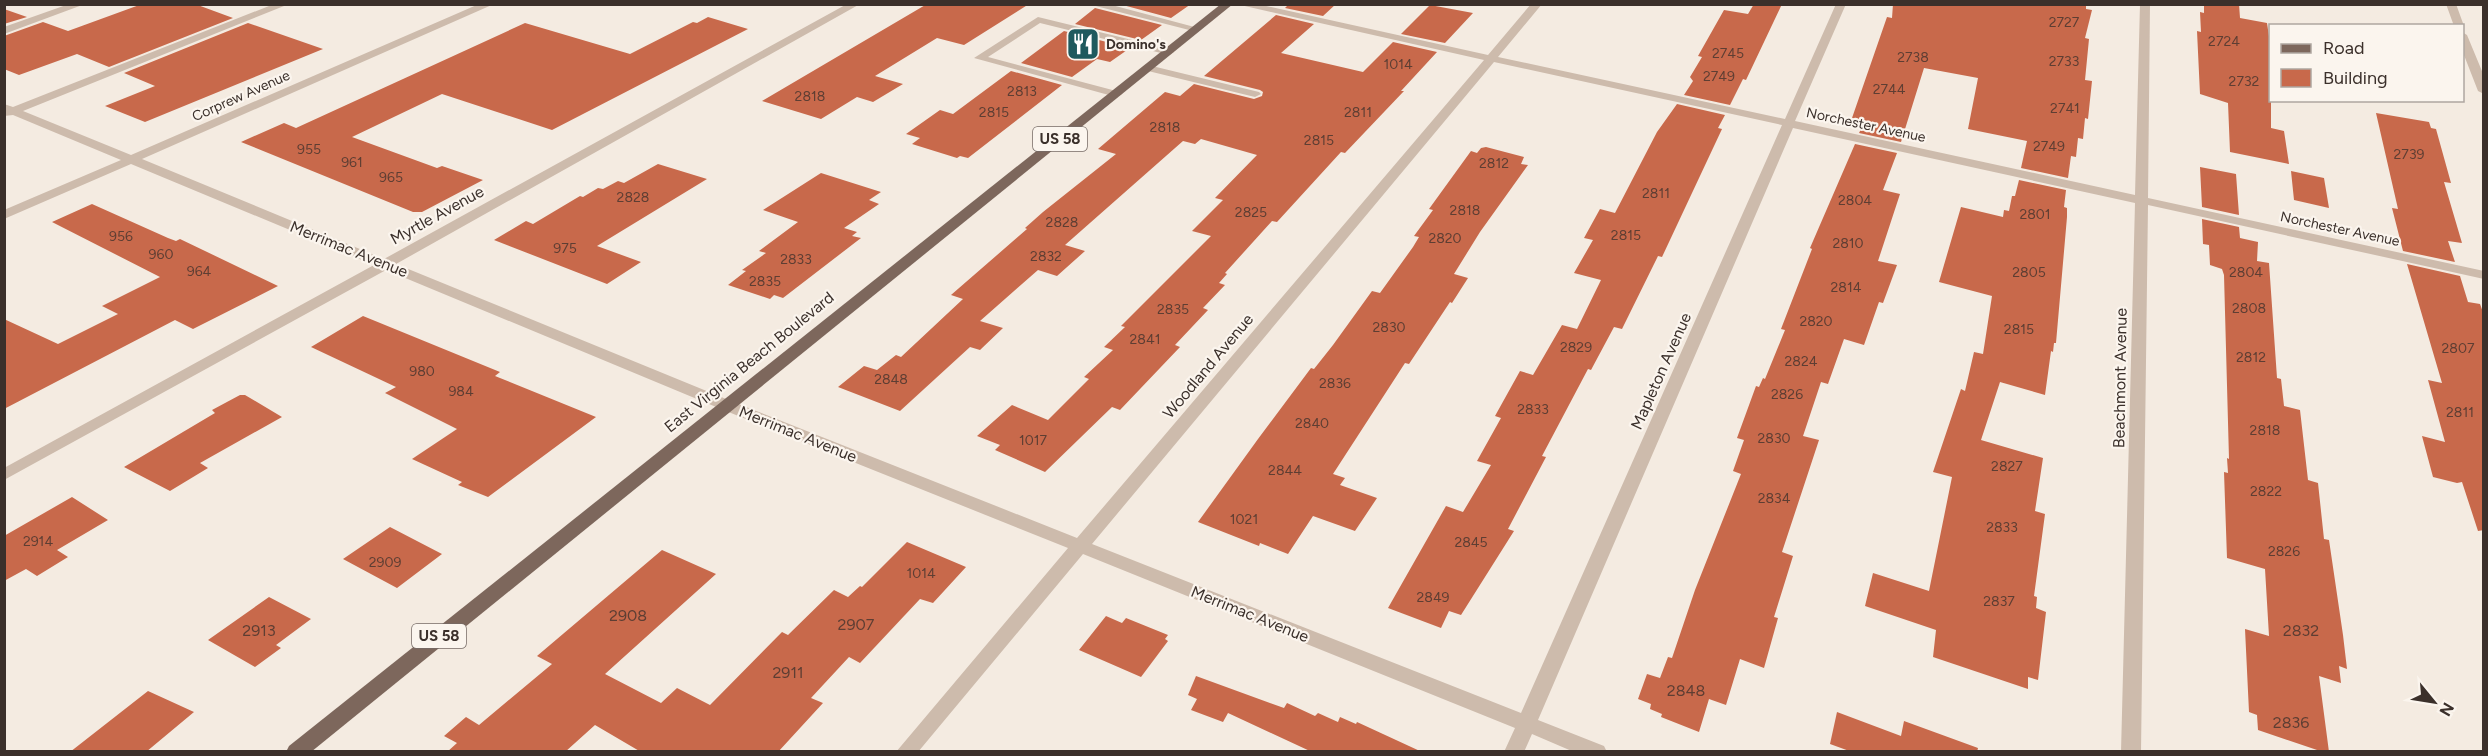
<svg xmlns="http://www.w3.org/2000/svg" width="2488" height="756" viewBox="0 0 2488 756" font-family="Figtree,sans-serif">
  <rect width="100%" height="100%" fill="#f4ebe1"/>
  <!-- building -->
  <path fill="#c8694b" d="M142,4H195L233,18L109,67L77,54L19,75L4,69V36L43,22L68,31Z
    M927,4H1029L964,45L937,38L875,76L903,84L873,102L857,97L821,119L762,101Z
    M1119,4H1191L1171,18Z
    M1289,4H1336L1323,16L1285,8Z
    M1754,4H1782L1746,80L1743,79L1730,105L1684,95L1693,81L1690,77L1702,57L1698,56L1724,10L1748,14Z
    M1893,4H2086V9L2092,10L2085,38L2089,39L2085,80L2092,81L2088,119L2085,118L2083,139L2078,138L2076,157L2071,156L2068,178L2021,168L2027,141L1968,129L1978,78L1924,68L1901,142L1859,133L1865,121L1852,118L1887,17L1892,18Z
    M2204,4H2239L2240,18L2267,23L2271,50V128L2284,131L2289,164L2230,152L2228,103L2200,94L2197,31L2201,32L2200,12L2204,13Z
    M1430,5L1473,13L1445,43L1401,34Z
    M1095,8L1162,25L1141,40L1075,24Z
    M4,9L27,17L4,24Z
    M1276,15L1314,24L1281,53L1363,72L1393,42L1437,52L1401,91H1404L1345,153L1341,152L1277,222L1272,221L1225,273L1227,274L1219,283L1225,285L1203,308L1208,310L1175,345L1180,347L1120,410L1112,407L1045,472L995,450L1000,445L977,436L1012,405L1048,420L1089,379L1084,377L1113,350L1104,347L1125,327L1121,326L1211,236L1192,231L1223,200L1215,198L1257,155L1201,139L1195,144L1183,141L1065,245L1085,251L1057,276L1038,270L980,321L1003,328L980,350L970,347L900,411L838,387L864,366L877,370L896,355L901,357L963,299L951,295L1027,229L1025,228L1043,212L1116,154L1098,149L1165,92L1180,96L1194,84L1254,99L1262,96L1263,92L1260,90L1204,76Z
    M708,17L748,29L552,130L442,94L352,137L437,168L442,166L483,180L422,212H413L241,142L284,123L296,128L525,23L630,54L693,22L697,23Z
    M248,23L323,49L145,122L105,106L155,86L124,73Z
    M1064,31L1130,48L1110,62L1097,59L1072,77L1021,63Z
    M1011,71L1062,85L968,158L960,156L957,158L912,144L920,138L906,134L940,110L953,114Z
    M1677,104L1725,115L1718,128L1722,129L1662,257L1658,256L1622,329L1614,327L1591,370L1588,369L1542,456L1546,457L1508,529L1514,531L1461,615L1449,611L1441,628L1388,608L1446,506L1463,512L1491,465L1477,461L1501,418L1495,416L1520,371L1533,375L1562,325L1577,329L1601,280L1574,273L1593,240L1584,238L1600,209L1615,213L1657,132Z
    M2376,113L2429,122L2431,128L2436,129L2451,183L2444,182L2462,243L2448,241L2455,262L2403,251L2392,208L2398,209Z
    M1855,144L1897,153L1883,190L1900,194L1878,261L1897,265L1883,303L1879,302L1864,345L1844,339L1828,384L1821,382L1803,436L1819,440L1782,552L1793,556L1774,617L1778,618L1764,668L1740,659L1726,705L1709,699L1699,732L1661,717L1662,714L1650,709L1651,704L1638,699L1647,674L1660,678L1668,657L1672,658L1695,590L1741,474L1733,471L1744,440L1737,438L1756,386L1759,387L1763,378L1765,379L1785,330L1781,329L1812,249L1810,248Z
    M1486,147L1524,157L1521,164L1528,165L1480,232L1454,274L1468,278L1452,303L1450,302L1409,364L1405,363L1333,474L1345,478L1340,485L1377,498L1355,531L1313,516L1288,554L1260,543L1259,546L1198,522L1258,439L1311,368L1314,369L1333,345L1372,291L1380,293L1413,247L1419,237L1414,236L1433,210L1429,209L1471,151L1477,153L1481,148Z
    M658,164L707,179L597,246L641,262L607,284L494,240L526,221L533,224L580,196L583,197L598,188L603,189L618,181L624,183Z
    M2200,167L2236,174L2239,215L2202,207Z
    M2291,171L2324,178L2329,208L2294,200Z
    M821,173L881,192L869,200L879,204L844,228L857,232L852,236L861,238L783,298L774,295L770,299L728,285L746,271L742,270L766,253L759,251L798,222L763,210Z
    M2019,180L2066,190L2064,207L2067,208V217L2056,343H2054L2053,352L2051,351L2045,395L2000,382L1981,440L2043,458L2035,511L2045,514L2034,596L2037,597L2036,608L2046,612L2038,680L2028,677V689L1933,657L1936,630L1865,606L1873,573L1929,591L1952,477L1933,472L1961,389L1965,391L1974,352L1983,354L1992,296L1939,282L1961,207L2003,217L2004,210L2009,211L2012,196H2015Z
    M92,204L168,238L176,241L180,239L278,286L193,329L175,320L4,409V319L58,344L118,314L102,306L160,277L52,222Z
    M2202,219L2239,227L2240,238L2258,242L2257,261L2269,263L2277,378L2281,379L2284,406L2300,410L2308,480L2318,483L2324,539L2329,540L2343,635L2347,669L2339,666L2341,683L2319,676L2329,752H2323L2258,730L2257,715L2249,712L2245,629L2269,636L2265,569L2227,558L2224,472L2228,473L2227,458L2229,459L2224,275L2222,269L2210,265L2209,245L2203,244Z
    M2407,264L2460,276L2468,302L2480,304L2484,315V530L2478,531L2462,482L2457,483L2433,477L2422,436L2445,442L2428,380L2442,383Z
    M363,316L500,372L495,376L596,417L488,497L458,485L462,482L412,459L457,429L385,393L396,387L311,347Z
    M240,395H245L282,417L200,463L208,468L170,491L124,467L215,413L212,410Z
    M72,497L108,520L57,550L68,557L37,576L26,569L4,581V536Z
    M390,527L442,554L397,588L343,559Z
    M907,542L966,567L933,603L920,599L860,663L849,657L811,698L823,703L778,752H641L595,725L565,752H447L457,743L444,736L466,717L479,725L552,664L537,656L662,550L716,574L605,674L661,703L677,688L710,705L782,632L788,635L834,590L848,597L860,586L862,587Z
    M269,597L311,619L276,645L281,648L255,667L208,640Z
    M1106,616L1122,623L1126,618L1168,635L1165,639L1168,641L1141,677L1079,650Z
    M1196,676L1284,708L1287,703L1315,716L1318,713L1338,722L1340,717L1356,724L1357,722L1422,752H1312L1228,713L1223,722L1191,710L1197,699L1188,695Z
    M148,691L194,712L146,752H70Z
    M1837,712L1901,736L1904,721L1978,748L1977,752H1852L1830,744Z"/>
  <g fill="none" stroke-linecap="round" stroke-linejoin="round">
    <!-- minor -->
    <path fill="#cdbbac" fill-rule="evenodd" d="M69,4H85L4,34V27Z
      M274,4H289L23,111L131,155L479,4H494L142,159L384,259L847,4H860L396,264L731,401L1077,538L1484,60L1236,4H1257L1488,55L1531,4H1542L1498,57L1785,119L1836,4H1846L1795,121L2135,195L2140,4H2150L2148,198L2484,271V279L2148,205L2141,752H2121L2135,203L1793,128L1538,720L1604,746L1607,752H1574L1532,734L1524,752H1504L1515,728L1083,554L918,752H896L1068,548L721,409L386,270L4,480V468L374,265L131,164L4,219V210L121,160L13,115L4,116V104L13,107ZM1494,62L1782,125L1521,713L1092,544Z
      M1088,4H1108L1202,29L1197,32Z
      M2446,4H2456L2464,26L2463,28L2462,26H2454Z
      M1038,17L1173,50L1174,52L1169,55L1040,23L988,57L1120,92L1122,94L1116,97L974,58Z
      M2462,32L2467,35L2484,76V94L2478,91L2462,50Z
      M1148,65L1259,92L1261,94L1255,97L1144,70V66Z"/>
    <!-- major -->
    <path fill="#7d675c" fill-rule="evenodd" d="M1221,4H1233L311,752H286L289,746Z"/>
  </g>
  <!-- icons -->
  <defs>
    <g id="restaurant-square" transform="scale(1.725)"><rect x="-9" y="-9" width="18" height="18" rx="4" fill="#1f5a5e" stroke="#fbf5ee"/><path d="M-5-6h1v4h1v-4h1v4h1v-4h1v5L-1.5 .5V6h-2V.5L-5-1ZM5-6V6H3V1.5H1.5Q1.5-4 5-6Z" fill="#fff"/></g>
  </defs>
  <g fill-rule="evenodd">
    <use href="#restaurant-square" x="1083" y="44"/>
  </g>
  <g text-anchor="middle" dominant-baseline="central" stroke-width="4.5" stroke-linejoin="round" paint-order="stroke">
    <!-- number labels -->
    <g font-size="14" fill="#5e3e33">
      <text x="2064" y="22">2727</text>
      <text x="2224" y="41">2724</text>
      <text x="1728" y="53">2745</text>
      <text x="1913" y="57">2738</text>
      <text x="2064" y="61">2733</text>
      <text x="1398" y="64">1014</text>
      <text x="1719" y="76">2749</text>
      <text x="2244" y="81">2732</text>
      <text x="1889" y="89">2744</text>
      <text x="1022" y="91">2813</text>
      <text x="810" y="96">2818</text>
      <text x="2065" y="108">2741</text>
      <text x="994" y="112">2815</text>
      <text x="1358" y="112">2811</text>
      <text x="1165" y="127">2818</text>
      <text x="1319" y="140">2815</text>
      <text x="2049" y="146">2749</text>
      <text x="309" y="149">955</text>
      <text x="2409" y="154">2739</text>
      <text x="352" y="162">961</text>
      <text x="1494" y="163">2812</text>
      <text x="391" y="177">965</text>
      <text x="1656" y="193">2811</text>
      <text x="633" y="197">2828</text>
      <text x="1855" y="200">2804</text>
      <text x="1465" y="210">2818</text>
      <text x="1251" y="212">2825</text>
      <text x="2035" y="214">2801</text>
      <text x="1062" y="222">2828</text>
      <text x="1626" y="235">2815</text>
      <text x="121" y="236">956</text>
      <text x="1445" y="238">2820</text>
      <text x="1848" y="243">2810</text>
      <text x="565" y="248">975</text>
      <text x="161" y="254">960</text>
      <text x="1046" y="256">2832</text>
      <text x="796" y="259">2833</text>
      <text x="199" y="271">964</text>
      <text x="2029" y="272">2805</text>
      <text x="2246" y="272">2804</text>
      <text x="765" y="281">2835</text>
      <text x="1846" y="287">2814</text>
      <text x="2249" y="308">2808</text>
      <text x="1173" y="309">2835</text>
      <text x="1816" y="321">2820</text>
      <text x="1389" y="327">2830</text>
      <text x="2019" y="329">2815</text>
      <text x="1145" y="339">2841</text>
      <text x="1576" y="347">2829</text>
      <text x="2458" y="348">2807</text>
      <text x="2251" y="357">2812</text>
      <text x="1801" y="361">2824</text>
      <text x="422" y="371">980</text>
      <text x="891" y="379">2848</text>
      <text x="1335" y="383">2836</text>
      <text x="461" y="391">984</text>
      <text x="1787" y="394">2826</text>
      <text x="1533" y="409">2833</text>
      <text x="2460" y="412">2811</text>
      <text x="1312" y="423">2840</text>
      <text x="2265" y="430">2818</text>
      <text x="1774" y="438">2830</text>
      <text x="1033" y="440">1017</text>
      <text x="2007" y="466">2827</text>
      <text x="1285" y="470">2844</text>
      <text x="2266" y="491">2822</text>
      <text x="1774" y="498">2834</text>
      <text x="1244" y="519">1021</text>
      <text x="2002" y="527">2833</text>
      <text x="38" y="541">2914</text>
      <text x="1471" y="542">2845</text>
      <text x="2284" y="551">2826</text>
      <text x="385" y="562">2909</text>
      <text x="921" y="573">1014</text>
      <text x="1433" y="597">2849</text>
      <text x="1999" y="601">2837</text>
    </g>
    <!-- far-poi labels -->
    <g font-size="14" font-weight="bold" fill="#3b302b" stroke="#fbf5ee" text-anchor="start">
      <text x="1106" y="44">Domino's</text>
    </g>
    <!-- far-street labels -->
    <g font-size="14" fill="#3b302b" stroke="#fbf5ee">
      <text transform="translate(241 96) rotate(-24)">Corprew Avenue</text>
      <text transform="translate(1866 125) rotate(12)">Norchester Avenue</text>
      <text transform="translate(2340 229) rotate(12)">Norchester Avenue</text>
    </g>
    <!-- shield labels -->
    <g fill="#fbf5ee" stroke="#756b66" stroke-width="1.5">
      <rect x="1033" y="127" width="54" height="24" rx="4.5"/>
      <rect x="412" y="624" width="54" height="24" rx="4.5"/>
    </g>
    <g font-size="15" font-weight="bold" fill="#3b302b">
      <text x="1060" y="139">US 58</text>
      <text x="439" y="636">US 58</text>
    </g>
    <!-- street labels -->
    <g font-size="16" fill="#3b302b" stroke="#fbf5ee">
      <text transform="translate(437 215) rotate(-29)">Myrtle Avenue</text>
      <text transform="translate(349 249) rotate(22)">Merrimac Avenue</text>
      <text transform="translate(749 362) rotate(-39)">East Virginia Beach Boulevard</text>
      <text transform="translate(1208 366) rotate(-50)">Woodland Avenue</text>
      <text transform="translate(1661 371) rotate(-66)">Mapleton Avenue</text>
      <text transform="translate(2120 378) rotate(-89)">Beachmont Avenue</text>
      <text transform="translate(798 434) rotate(22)">Merrimac Avenue</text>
      <text transform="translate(1250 614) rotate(22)">Merrimac Avenue</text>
    </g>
    <!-- near-number labels -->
    <g font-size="16" fill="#5e3e33">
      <text x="628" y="615">2908</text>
      <text x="856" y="624">2907</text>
      <text x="259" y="630">2913</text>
      <text x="2301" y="630">2832</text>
      <text x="788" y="672">2911</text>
      <text x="1686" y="690">2848</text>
      <text x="2291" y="722">2836</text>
    </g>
  </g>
  <!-- border -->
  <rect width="2488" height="756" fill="none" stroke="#3b302b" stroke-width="12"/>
  <!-- legend -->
  <rect x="2269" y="24" width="195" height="78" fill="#fbf5ee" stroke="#aea6a0" stroke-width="1.5"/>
  <rect x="2281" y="44" width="30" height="9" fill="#7d675c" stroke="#aea6a0" stroke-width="1.5"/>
  <text x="2323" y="54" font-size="18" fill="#3b302b">Road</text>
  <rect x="2281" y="69" width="30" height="18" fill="#c8694b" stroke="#aea6a0" stroke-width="1.5"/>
  <text x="2323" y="84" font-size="18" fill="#3b302b">Building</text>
  <!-- north arrow -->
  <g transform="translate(2434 702) rotate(120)" stroke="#fbf5ee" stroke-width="4.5" paint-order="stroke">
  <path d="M0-4.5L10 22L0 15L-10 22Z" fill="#3b302b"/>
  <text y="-9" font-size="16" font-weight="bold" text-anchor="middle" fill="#3b302b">N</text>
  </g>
</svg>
